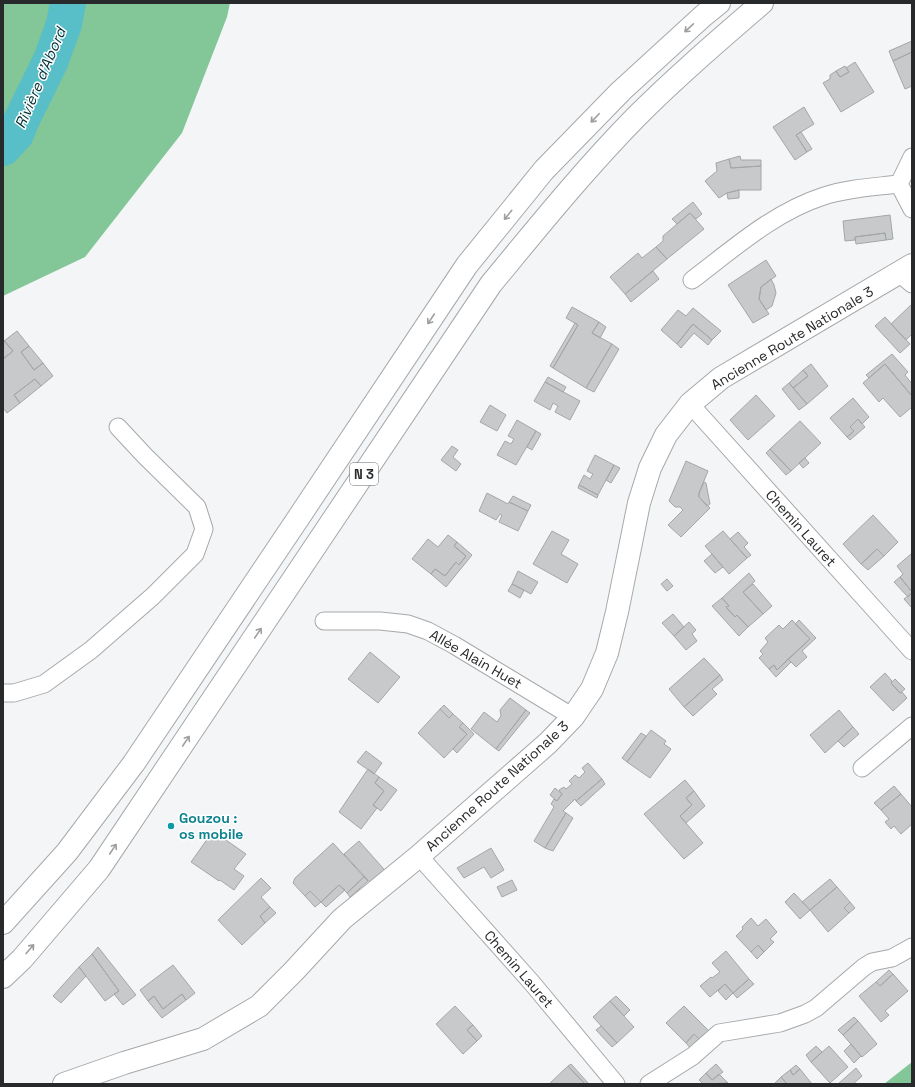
<svg xmlns="http://www.w3.org/2000/svg" width="915" height="1087" viewBox="0 0 915 1087" font-family="'Space Grotesk',sans-serif">
  <rect width="100%" height="100%" fill="#f3f5f7"/>
  <!-- forest -->
  <path fill="#83c697" d="M3,3H230L227,17L182,133L85,257L3,296Z
    M912,1062V1084H884Z"/>
  <g fill="none" stroke-linecap="round" stroke-linejoin="round">
    <!-- river -->
    <path stroke="#58bec7" stroke-width="36" d="M3,148L16,134L22,119L51,60L64,24L68,3"/>
  </g>
  <!-- building -->
  <path fill="#c7c9cb" stroke="#a4a7a8" d="M912,41V52L893,61L889,51Z
    M912,52V86L905,89L893,61Z
    M855,62L874,92L841,112L823,83L830,79V75L836,71L840,77L849,72L846,68Z
    M845,66L849,72L840,77L836,71Z
    M804,107L814,124L796,135L807,152L795,160L773,127Z
    M801,132L812,149L807,152L796,135Z
    M740,156L741,160H761V166L731,168L729,159Z
    M729,159L731,168L761,166V190H739L727,193L719,198L705,181L717,171L716,163Z
    M739,190V198L728,199L727,193Z
    M693,202L702,214L696,219L690,213L677,224L672,219Z
    M690,213L704,229L667,259L656,247L663,241V236Z
    M890,215L893,239L886,240L885,233L855,237V240L845,241L843,221Z
    M885,233L886,240L856,244L855,237Z
    M656,247L667,259L625,294L610,277L638,253L642,258Z
    M766,260L776,276L761,287L759,299L769,314L753,323L728,285Z
    M653,271L659,279L631,302L625,294Z
    M771,279L774,285L776,293L772,306L766,310L759,299L761,287Z
    M912,304V334L906,340L891,324Z
    M572,307L599,322L592,333L612,344L586,388L553,368L578,325L566,318Z
    M693,308L721,331L712,340L693,324L677,344L661,330L678,310L686,316Z
    M885,317L910,344L900,353L875,326Z
    M599,322L606,327L600,338L592,333Z
    M575,323L578,325L553,368L550,366Z
    M693,324L712,340L708,345L694,333L681,348L677,344Z
    M17,331L29,346L21,352L34,370L43,363L53,376L41,386L35,379L14,395L20,403L7,413L3,408V395L4,394L3,393V359L13,351L4,341Z
    M3,339L13,351L3,359Z
    M612,344L619,349L594,392L586,388Z
    M29,346L43,363L34,370L21,352Z
    M892,354L908,372L905,375L912,384V396L885,364L869,378L866,375Z
    M811,364L828,386L807,404L793,388L808,376L803,370Z
    M885,364L912,396V407L900,417L883,398L879,402L863,383Z
    M803,370L808,376L793,388L789,383Z
    M548,377L566,387L563,392L545,382Z
    M35,379L41,386L20,403L14,395Z
    M545,382L580,401L570,420L555,412L558,406L553,403L550,410L534,401Z
    M789,383L807,404L799,410L782,389Z
    M756,395L775,416L748,440L730,420Z
    M853,398L869,417L862,424L858,419L850,427L854,431L847,437L830,418Z
    M490,405L506,415L497,431L480,422Z
    M858,419L865,427L850,440L847,437L854,431L850,427Z
    M517,420L536,431L516,465L497,455L505,441L511,444L514,439L508,436Z
    M800,421L821,443L791,471L770,449Z
    M536,431L541,434L532,450L527,447Z
    M452,446L458,450L453,457L461,464L456,471L441,460Z
    M770,449L791,471L786,475L766,453Z
    M595,455L614,465L598,495L579,485L584,475L590,479L593,474L587,471Z
    M805,458L809,463L803,468L799,463Z
    M686,461L708,471L699,493V497L710,508L681,537L668,525L683,510L680,507H675L669,501Z
    M614,465L620,468L611,483L606,480Z
    M704,482L706,483L710,504L707,506L699,497V493Z
    M579,485L598,495L597,498L578,488Z
    M487,493L508,504L509,502L528,511L518,531L499,522L502,515L500,514L496,520L479,511Z
    M513,496L531,505L528,511L509,502Z
    M873,515L898,542L884,556L877,549L861,564L843,544Z
    M552,531L569,540L561,554L578,564L567,583L533,564Z
    M723,531L747,558L729,574L705,546Z
    M738,532L748,543L744,547L751,555L747,558L730,539Z
    M448,535L457,542L454,546L466,556L459,565L456,562L445,576L435,569L431,574L412,559L428,539L438,547Z
    M457,542L472,555L446,587L431,574L435,569L445,576L456,562L459,565L466,556L454,546Z
    M877,549L884,556L868,570L861,564Z
    M712,554L723,567L715,573L704,561Z
    M911,554L912,556V592L900,577L903,574L897,566Z
    M518,571L538,582L531,594L512,584Z
    M749,573L755,581L743,592L763,614L748,627L737,615L735,617L726,607L729,606L722,598Z
    M900,577L912,592L908,597L894,582Z
    M667,579L673,586L667,591L661,584Z
    M512,584L524,590L520,598L508,591Z
    M753,584L772,606L763,614L743,592Z
    M912,593V607H911L904,599Z
    M722,598L729,606L726,607L735,617L737,615L748,627L739,636L712,606Z
    M673,614L684,627L674,636L662,623Z
    M792,620L810,639L777,670L774,665L769,669L759,658L763,654L760,651L768,642L765,638L779,625L783,629Z
    M799,620L816,638L802,651L807,657L796,667L788,659L810,639L795,624Z
    M689,622L696,630L692,634L697,641L686,650L674,636Z
    M370,652L400,677L378,703L348,679Z
    M704,658L720,675L684,707L669,689Z
    M788,659L791,662L776,677L769,669L774,665L777,670Z
    M885,673L892,681L891,683L900,693L902,692L907,698L893,711L870,687Z
    M720,675L723,680L712,689L717,694L693,716L684,707Z
    M895,679L905,689L900,693L891,683Z
    M510,698L526,710L496,749L471,729L484,712L497,722L501,716L500,710Z
    M444,705L453,714L449,718L440,709Z
    M440,709L449,718L453,714L463,723L459,727L467,734L444,758L418,733Z
    M526,710L530,713L499,751L496,749Z
    M839,710L853,727L825,753L810,735Z
    M463,723L474,734L457,753L453,749L467,734L459,727Z
    M853,727L859,734L844,747L838,741Z
    M651,730L666,741L664,744L671,749L650,778L627,762Z
    M641,733L646,736L627,762L622,758Z
    M366,751L382,763L374,774L357,762Z
    M588,763L602,779L576,801L575,799L563,811L566,813L545,848L534,841L554,807L551,804L554,799L557,801L562,794L559,790L564,787L566,789L572,784L569,781L575,775L579,778L585,772L582,768Z
    M368,769L379,777L375,783L384,791L373,805L377,808L361,829L339,812Z
    M379,777L397,790L381,811L373,805L384,791L375,783Z
    M602,779L605,784L581,806L576,801Z
    M685,780L694,791L686,798L692,805L680,816L703,843L684,859L644,814Z
    M894,786L901,794L881,810L874,803Z
    M555,788L562,794L557,801L550,795Z
    M694,791L705,806L686,823L680,816L692,805L686,798Z
    M901,794L912,807V824L901,834L894,826L891,829L885,822L889,819L881,810Z
    M566,813L573,818L553,851L545,848Z
    M213,831L246,854L234,869L244,876L234,890L220,880L219,881L191,862Z
    M359,841L390,876L376,889L344,854Z
    M333,843L364,877L347,893L339,885L321,902L310,891L305,896L293,883L295,878Z
    M491,848L504,870L491,878L484,867L464,878L457,868Z
    M364,877L368,881L350,897L347,893Z
    M261,878L271,888L261,897L270,907L260,916L265,923L242,945L218,920Z
    M830,879L837,887L810,910L802,902Z
    M512,880L517,890L502,897L497,887Z
    M339,885L345,890L326,907L321,902Z
    M837,887L850,902L844,908L849,913L828,932L810,910Z
    M310,891L321,902L315,907L305,896Z
    M794,893L810,910L800,919L785,902Z
    M850,902L855,908L849,913L844,908Z
    M270,907L276,913L265,923L260,916Z
    M751,918L758,926L766,919L777,932L770,939L774,942L764,952L758,945L751,952L736,936L743,929L742,927Z
    M758,945L764,952L757,959L751,952Z
    M98,947L136,995L123,1005L114,994L119,991L92,954Z
    M726,951L749,979L733,993L725,984L710,997L700,986L711,977L712,978L720,972L712,963Z
    M92,954L119,991L105,1001L79,967Z
    M173,965L195,993L186,1000L182,994L163,1009L154,996L148,1001L140,990Z
    M79,967L86,976L61,1003L53,996Z
    M889,970L893,974L880,986L876,982Z
    M893,974L908,991L885,1011L889,1015L881,1022L859,996L876,982L880,986Z
    M749,979L754,984L737,998L733,993Z
    M725,984L733,993L726,1000L718,991Z
    M182,994L186,1000L162,1018L148,1001L154,996L163,1009Z
    M616,996L630,1010L624,1016L610,1001Z
    M610,1001L634,1027L617,1043L593,1017Z
    M455,1006L473,1025L467,1030L477,1041L463,1054L436,1024Z
    M684,1006L710,1032L701,1041L694,1034L686,1043L666,1023Z
    M854,1017L858,1021L843,1035L838,1030Z
    M858,1021L877,1044L862,1057L843,1035Z
    M473,1025L482,1036L477,1041L467,1030Z
    M601,1026L617,1043L612,1047L596,1030Z
    M694,1034L701,1041L692,1050L686,1043Z
    M851,1044L861,1056L854,1063L844,1051Z
    M816,1046L822,1052L811,1062L806,1055Z
    M829,1046L848,1067L830,1083L811,1062Z
    M571,1064L589,1084H585L568,1066Z
    M716,1064L723,1072L712,1080L706,1073Z
    M796,1065L800,1069L793,1075L790,1070Z
    M568,1066L585,1084H549Z
    M856,1068L862,1076L853,1084H838Z
    M800,1069L812,1084H787L781,1077L790,1070L793,1075Z
    M706,1073L712,1080L719,1074L728,1083L703,1084L699,1080Z
    M781,1077L787,1084H774Z"/>
  <g fill="none" stroke-linecap="round" stroke-linejoin="round">
    <!-- minor casing -->
    <g stroke="#a6a8aa" stroke-width="19">
      <path id="minor" d="M899,184L912,209
        M899,273L912,284
        M692,280C733,249 774,212 824,196C848,188 874,187 899,184L912,157
        M690,404L912,651
        M324,621H380L408,624L428,631L454,645L573,717
        M3,693H14L44,684L91,650L153,596L195,554L204,529L197,507L145,456L118,427
        M862,768L912,726
        M419,856L532,983L616,1084
        M649,1084L693,1056L719,1033L780,1023L805,1014L816,1008L864,967L872,962L892,958L912,947"/>
    </g>
    <!-- secondary casing -->
    <g stroke="#a6a8aa" stroke-width="24">
      <path id="secondary" d="M64,1084L124,1063L203,1039L259,1006L294,971L342,919L419,856L548,743L573,717L592,689L607,653L617,612L639,503L650,468L666,435L690,404L721,378L912,265"/>
    </g>
    <!-- trunk casing -->
    <g stroke="#a6a8aa" stroke-width="24">
      <path id="trunk" d="M3,923L67,852L134,763L301,514L467,265L544,170L621,91L703,16L719,3
        M3,977L22,959L99,869L491,284C538,227 584,170 636,117C676,77 719,40 762,3"/>
    </g>
    <!-- minor -->
    <use href="#minor" stroke="#fff" stroke-width="17"/>
    <!-- secondary -->
    <use href="#secondary" stroke="#fff" stroke-width="22"/>
    <!-- trunk -->
    <use href="#trunk" stroke="#fff" stroke-width="22"/>
  </g>
  <!-- one-way arrows -->
  <defs><path id="oneway-shaft" d="M-6 0H5M1.5-3L5.5 0L1.5 3" fill="none" stroke-width="1.6" stroke-linecap="round" stroke-linejoin="round"/></defs>
  <g stroke="#9e9f9f">
    <use href="#oneway-shaft" transform="translate(689 28) rotate(137)"/>
    <use href="#oneway-shaft" transform="translate(595 118) rotate(134)"/>
    <use href="#oneway-shaft" transform="translate(508 215) rotate(129)"/>
    <use href="#oneway-shaft" transform="translate(431 319) rotate(124)"/>
    <use href="#oneway-shaft" transform="translate(258 633) rotate(-56)"/>
    <use href="#oneway-shaft" transform="translate(186 741) rotate(-56)"/>
    <use href="#oneway-shaft" transform="translate(113 849) rotate(-56)"/>
    <use href="#oneway-shaft" transform="translate(30 949) rotate(-49)"/>
  </g>
  <!-- markers -->
  <circle fill="#0f9aa8" stroke="#fff" stroke-width="1.5" cx="171" cy="826" r="4"/>
  <g text-anchor="middle" dominant-baseline="central" stroke-width="3" stroke-linejoin="round" paint-order="stroke">
    <!-- shield labels -->
    <rect fill="#fff" stroke="#68696a" stroke-width="1" x="350" y="463" width="28" height="22" rx="3"/>
    <g font-size="13" font-weight="bold" fill="#28292a">
      <text x="364" y="474">N 3</text>
    </g>
    <!-- street labels -->
    <g font-size="14" fill="#28292a" stroke="#fff">
      <text transform="translate(792 338) rotate(-31)">Ancienne Route Nationale 3</text>
      <text transform="translate(801 528) rotate(48)">Chemin Lauret</text>
      <text transform="translate(476 659) rotate(30)">Allée Alain Huet</text>
      <text transform="translate(497 786) rotate(-42)">Ancienne Route Nationale 3</text>
      <text transform="translate(519 969) rotate(49)">Chemin Lauret</text>
    </g>
    <!-- culture labels -->
    <g font-size="14" font-weight="bold" fill="#0d838f" stroke="#fff" text-anchor="start">
      <text x="179" y="818">Gouzou :<tspan x="179" dy="16">os mobile</tspan></text>
    </g>
    <!-- water labels -->
    <g font-size="15" font-style="italic" fill="#003135" stroke="#fff">
      <text transform="translate(40 78) rotate(-67)">Rivière d'Abord</text>
    </g>
  </g>
  <!-- border -->
  <rect width="915" height="1087" fill="none" stroke="#28292a" stroke-width="8"/>
</svg>
